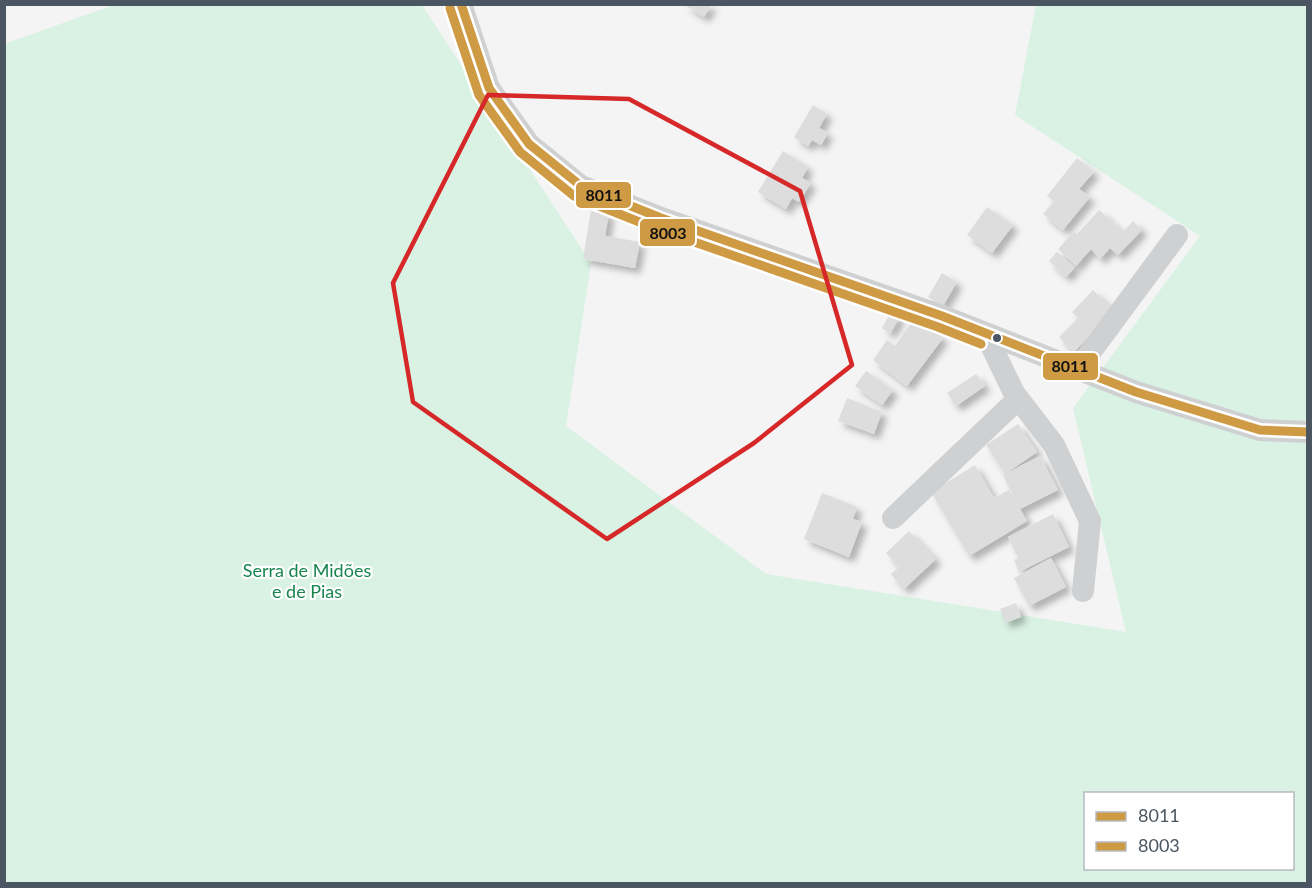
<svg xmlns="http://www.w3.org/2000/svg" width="1312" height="888" viewBox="0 0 1312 888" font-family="Lato,sans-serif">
  <defs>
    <filter id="shadow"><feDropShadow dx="5.5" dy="5.5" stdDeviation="3" flood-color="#0004"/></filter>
  </defs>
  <rect width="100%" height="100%" fill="#f4f4f4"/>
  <!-- green -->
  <path fill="#d9f2e3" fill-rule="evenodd" d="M114,5H422L591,263L566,426L766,574L1126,632L1073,408L1200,236L1015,115L1036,5H1307V883H5L4,44ZM1086,794H1292V868H1086Z"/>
  <!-- building -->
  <path fill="#ddddde" filter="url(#shadow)" d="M683,4H712L704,17Z
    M813,105L827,114L819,128L828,133L821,145L812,140L808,146L794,137Z
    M783,151L808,167L802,178L811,183L799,202L792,198L786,209L758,192Z
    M1077,158L1094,172L1079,189L1090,197L1063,230L1043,214L1054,201L1047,196Z
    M987,207L1013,225L992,253L967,235Z
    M591,210L609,213L605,236L640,242L635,268L583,259Z
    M1099,210L1123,232L1133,221L1142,230L1118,255L1110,248L1100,259L1091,249L1076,266L1058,249L1074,231L1077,234Z
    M1057,252L1075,267L1066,277L1049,261Z
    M942,273L957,282L943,306L928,297Z
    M1093,290L1114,311L1074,352L1059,337L1078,318L1072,312Z
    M891,312L900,317L890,333L882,328Z
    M915,317L943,338L907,386L873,360L887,340L895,346Z
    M866,371L893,390L882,405L855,386Z
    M976,374L985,386L956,406L947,393Z
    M847,398L882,412L874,434L838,421Z
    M1018,424L1037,452L1005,474L986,445Z
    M1040,456L1058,490L1020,509L1027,521L969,556L931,492L975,465L994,498L1009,490L1016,502L1003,475Z
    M822,493L857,507L853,519L862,522L849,557L804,539Z
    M1053,514L1069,547L1019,572L1014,560L1018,558L1008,537Z
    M909,531L936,559L904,589L891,574L899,567L886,553Z
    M1051,558L1066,587L1029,606L1014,578Z
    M1016,603L1021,617L1005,623L1000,609Z"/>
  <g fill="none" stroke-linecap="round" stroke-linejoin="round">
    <!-- minor -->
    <path stroke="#ced0d2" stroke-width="22" d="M461,4L489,88L529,144L581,186L661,218L942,316L1136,392L1260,430L1308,432
      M985,333L1014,393L1054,445L1090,521L1083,591
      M1078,369L1177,235
      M893,518L1018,399"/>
    <!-- bus-1 casing -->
    <g stroke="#fff" stroke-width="14">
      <path id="bus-1" d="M461,4L489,88L529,144L581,186L661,218L942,316L1136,392L1260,430L1308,432"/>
    </g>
    <!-- bus-2 casing -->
    <g stroke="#fff" stroke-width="14">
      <path id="bus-2" d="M450,8L479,95L520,152L574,196L657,229L938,327L981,344"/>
    </g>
    <!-- bus-1 -->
    <use href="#bus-1" stroke="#cf9a44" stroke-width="9"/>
    <!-- bus-2 -->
    <use href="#bus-2" stroke="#cf9a44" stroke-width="9"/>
  </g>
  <!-- marked area -->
  <path fill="none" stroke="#d62828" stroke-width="4.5" stroke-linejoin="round" d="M488,95L629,99L800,191L852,365L754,443L607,539L413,402L393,283Z"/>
  <!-- markers -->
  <circle fill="#4a5661" stroke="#fff" stroke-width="2" cx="997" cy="338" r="5"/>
  <g text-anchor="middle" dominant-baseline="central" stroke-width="4.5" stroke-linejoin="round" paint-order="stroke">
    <!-- park labels -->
    <g font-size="18" fill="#17864f" stroke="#fff">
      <text x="307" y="570">Serra de Midões<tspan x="307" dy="21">e de Pias</tspan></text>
    </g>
  </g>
  <g stroke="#fff" stroke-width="2">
    <rect x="575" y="181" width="57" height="28" rx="6" fill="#cf9a44"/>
    <rect x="639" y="218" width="57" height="29" rx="6" fill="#cf9a44"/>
    <rect x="1042" y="352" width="57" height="29" rx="6" fill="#cf9a44"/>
  </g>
  <g font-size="16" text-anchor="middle" font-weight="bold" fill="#111">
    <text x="604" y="201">8011</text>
    <text x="668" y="239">8003</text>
    <text x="1070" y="372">8011</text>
  </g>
  <!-- border -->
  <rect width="1312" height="888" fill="none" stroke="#4a5661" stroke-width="12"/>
  <!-- legend -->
  <rect x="1084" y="792" width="210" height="78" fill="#ffffff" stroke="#b7bbc0" stroke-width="1.5"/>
  <rect x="1096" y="812" width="30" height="9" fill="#cf9a44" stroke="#b7bbc0" stroke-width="1.5"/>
  <text x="1138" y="822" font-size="18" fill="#4a5661">8011</text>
  <rect x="1096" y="842" width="30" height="9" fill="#cf9a44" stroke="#b7bbc0" stroke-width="1.5"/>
  <text x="1138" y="852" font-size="18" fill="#4a5661">8003</text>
</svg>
